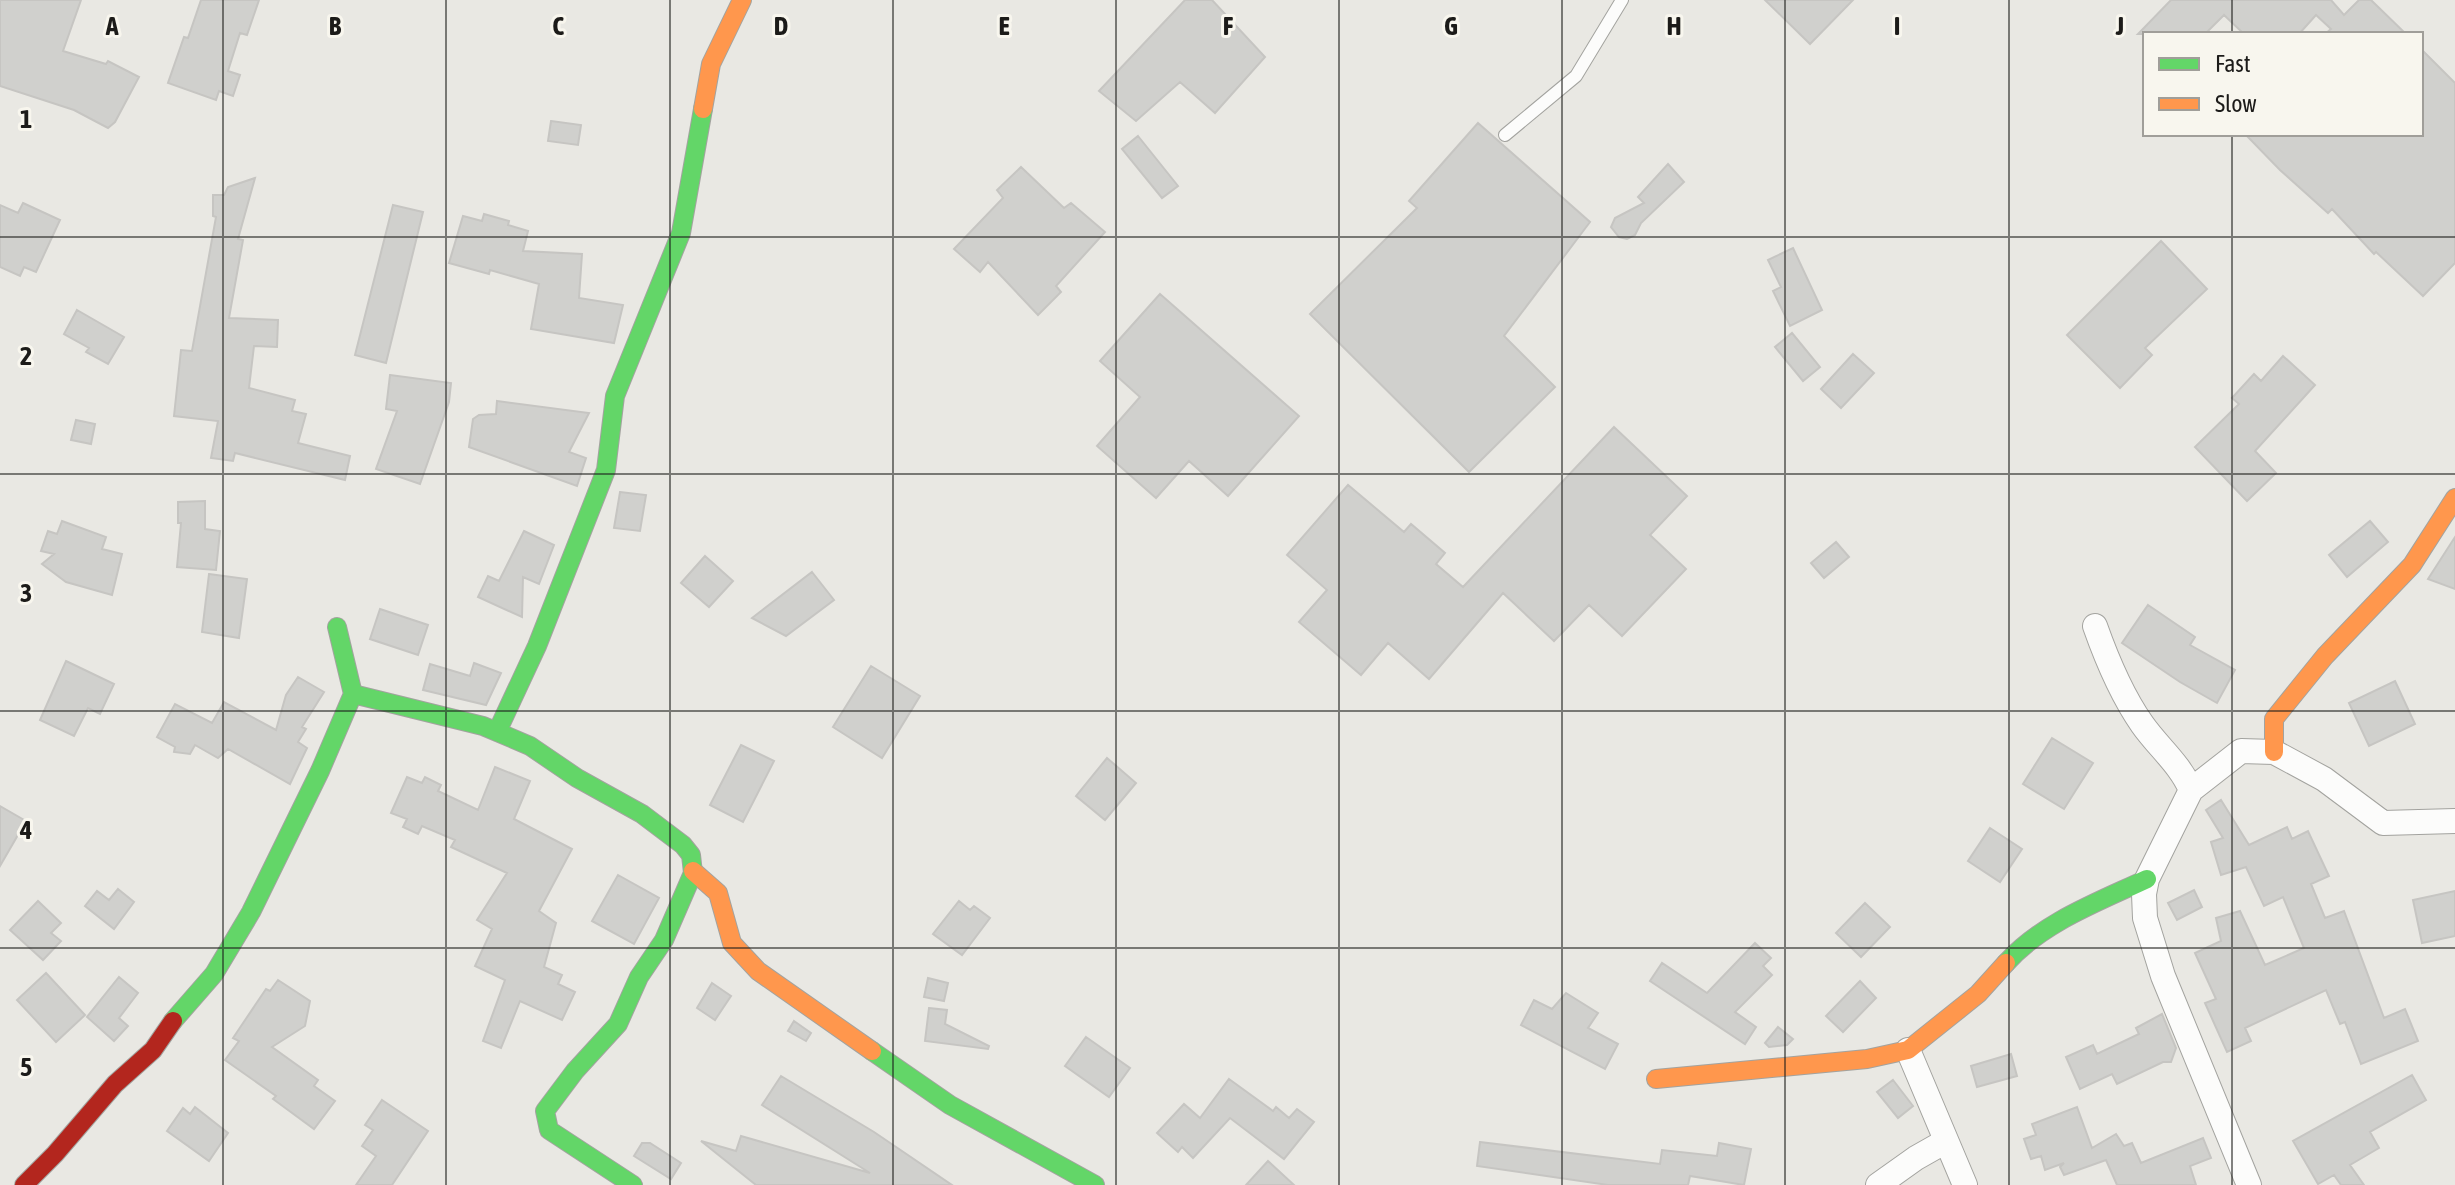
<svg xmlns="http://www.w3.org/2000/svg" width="2455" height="1185" viewBox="0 0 2455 1185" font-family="'Asap Condensed',sans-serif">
  <rect width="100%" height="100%" fill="#e9e8e3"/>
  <!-- building -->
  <path fill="#d0d0cd" stroke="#c6c5c2" stroke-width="2" d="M0,0H81L63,51L106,64L108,61L139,77L115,122L108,128L74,110L0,86Z
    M201,0H259L247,35L240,33L228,71L240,75L233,96L219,91L216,100L168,83L184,37L188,38Z
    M1185,0H1212L1265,57L1215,113L1180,82L1136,121L1099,91Z
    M1765,0H1853L1810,44Z
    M2171,0H2331L2344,15L2359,0H2371L2406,34H2325L2331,29L2316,15L2299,34H2244L2224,15L2205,34H2138Z
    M2421,49L2455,83V263L2423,296L2376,252L2374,254L2332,209L2328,213L2280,170L2245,134H2421Z
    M551,121L581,125L578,145L548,141Z
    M1478,123L1590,222L1504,336L1555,387L1469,472L1310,314L1417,208L1409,201Z
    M1138,136L1178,186L1162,198L1122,149Z
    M1668,164L1684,182L1641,223L1635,235L1627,239L1619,237L1611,227L1615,218L1644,203L1638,197Z
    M1021,167L1064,208L1071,203L1105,232L1056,286L1061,292L1038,315L988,262L980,272L954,249L1003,198L997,190Z
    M255,178L238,239L243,240L229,318L278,320L277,347L254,346L249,388L295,400L292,411L306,414L298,443L350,456L345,480L235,453L233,461L211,458L218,421L174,416L181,350L192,351L216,217L213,216V195H224L228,187Z
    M23,203L60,220L36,272L24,267L20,276L0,267V205L18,213Z
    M393,205L423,212L386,363L355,355Z
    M484,214L509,221L508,225L528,231L523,251L582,254L579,298L623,305L614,343L531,329L539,284L490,270L489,274L449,263L463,216L482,221Z
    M2161,241L2207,289L2145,348L2152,355L2120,388L2067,335Z
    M1793,248L1822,310L1790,326L1773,291L1781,287L1768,260Z
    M1160,294L1299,416L1228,496L1189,461L1156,498L1097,446L1140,397L1100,361Z
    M77,310L124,337L108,364L86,352L89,348L64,334Z
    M1792,333L1820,367L1803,381L1775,347Z
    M1853,354L1874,373L1841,408L1821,389Z
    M2283,356L2315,385L2255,451L2276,473L2247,501L2195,447L2239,404L2232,398L2254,374L2261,381Z
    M390,375L451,383L449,402L420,484L376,469L397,411L386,409Z
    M497,401L589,413L569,452L586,458L577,486L469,447L473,419L479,415L496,414Z
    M76,420L95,424L91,444L71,440Z
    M1614,427L1687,496L1650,535L1686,569L1622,636L1589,605L1554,641L1503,593L1429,679L1388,643L1361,675L1299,622L1327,590L1287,555L1348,485L1404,532L1411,524L1445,553L1436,564L1463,587Z
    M620,492L646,495L640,531L614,528Z
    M205,501V529L220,531L216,570L177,567L181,523H178V502Z
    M62,521L106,537L102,549L122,554L112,595L66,582L42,564L54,554L41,551L48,531L57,534Z
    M2370,521L2388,542L2347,577L2329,555Z
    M524,531L554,545L539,584L523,577L522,617L478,597L488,576L499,581Z
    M2455,537V589L2428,579Z
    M1836,542L1849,557L1824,578L1811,563Z
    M705,556L733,581L709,607L681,583Z
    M812,572L834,600L786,636L752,618Z
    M209,574L247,579L239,638L202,632Z
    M2148,605L2195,637L2190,645L2235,670L2217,703L2180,682L2122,643Z
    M380,609L428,625L418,655L370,639Z
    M66,661L114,684L100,714L88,708L74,736L40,720Z
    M474,663L501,673L486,705L423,690L430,664L470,676Z
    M871,666L920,696L882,758L833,727Z
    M298,677L324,692L302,727L306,729L298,742L307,748L290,784L228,749L218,758L195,745L190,754L174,752L175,747L157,737L175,704L212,723L224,702L276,730L286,695Z
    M2395,681L2415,724L2369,746L2349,703Z
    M2052,738L2093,763L2064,809L2023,784Z
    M741,745L774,761L743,822L710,805Z
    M1107,758L1136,783L1105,820L1076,796Z
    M495,767L530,781L514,819L572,849L539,911L556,923L544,967L562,975L558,984L575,992L562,1020L520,1001L501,1048L483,1041L505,980L475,966L492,929L477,920L507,873L451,847L455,840L422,826L418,834L403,827L407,819L391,813L407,777L422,783L425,777L441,785L438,791L478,810Z
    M2221,800L2249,845L2287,827L2292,839L2308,831L2329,876L2311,884L2325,918L2344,911L2384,1018L2405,1009L2418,1041L2361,1064L2345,1022L2340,1024L2326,990L2245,1028L2251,1041L2227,1052L2205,1003L2216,999L2195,953L2221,941L2216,918L2240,911L2265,965L2304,948L2283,897L2264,906L2246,867L2221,875L2211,842L2223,838L2206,810Z
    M0,806L26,821L0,866Z
    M1990,828L2022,849L2000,882L1968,861Z
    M618,875L659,898L634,944L592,921Z
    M118,889L134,902L114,929L85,906L97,891L109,900Z
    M2194,890L2202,907L2177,920L2168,903Z
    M2455,891V936L2422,943L2413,900Z
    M38,901L61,923L51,933L61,941L43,960L10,930Z
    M959,901L970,910L974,906L990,918L962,955L933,934Z
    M1865,903L1890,927L1861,957L1836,933Z
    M1755,943L1771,958L1763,966L1772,975L1735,1012L1756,1027L1745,1044L1650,981L1662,963L1707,993Z
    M46,973L85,1015L56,1042L17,1000Z
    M119,977L138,993L119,1018L128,1026L114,1041L87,1017Z
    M928,978L948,983L944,1001L924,997Z
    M278,980L310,1001L305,1026L272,1047L318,1080L314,1086L335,1101L314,1129L273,1099L276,1096L225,1060L239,1041L233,1038L266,989L270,991Z
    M1860,981L1876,998L1843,1032L1826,1016Z
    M712,983L731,996L715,1020L697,1008Z
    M1566,993L1598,1013L1588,1028L1618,1044L1605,1069L1521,1025L1534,1000L1552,1009Z
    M929,1008L947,1010L945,1024L989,1046L988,1049L925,1041Z
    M2162,1014L2176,1048L2171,1062H2163L2117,1084L2112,1074L2080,1089L2066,1057L2093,1045L2097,1054L2139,1034L2136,1028Z
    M794,1021L811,1033L806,1041L788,1031Z
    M1778,1027L1793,1039L1787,1045L1769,1047L1765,1043Z
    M1086,1037L1130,1068L1109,1097L1065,1066Z
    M2011,1054L2017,1076L1977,1087L1971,1066Z
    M2412,1075L2426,1100L2370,1132L2379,1148L2350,1165L2364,1185H2341L2334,1175L2318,1184L2293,1141Z
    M781,1076L874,1132L952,1185H756L701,1141L736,1151L741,1136L870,1173L762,1105Z
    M1229,1079L1273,1111L1276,1107L1289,1118L1297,1109L1314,1122L1284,1159L1230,1118L1193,1158L1182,1147L1178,1152L1157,1133L1184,1104L1200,1118Z
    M1893,1080L1913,1106L1898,1118L1877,1092Z
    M382,1100L428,1131L392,1185H356L376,1156L362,1146L373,1130L365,1125Z
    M195,1107L228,1133L209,1161L167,1131L183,1108L190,1114Z
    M2077,1107L2092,1148L2116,1134L2124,1146L2132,1143L2141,1163L2203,1138L2211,1158L2190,1166L2196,1185H2117L2106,1160L2064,1175L2060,1167L2064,1163L2045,1170L2041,1156L2031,1159L2024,1139L2036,1135L2032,1124Z
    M1480,1142L1660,1164L1662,1150L1717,1156L1719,1143L1751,1149L1744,1185L1690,1176L1688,1185H1608L1477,1166Z
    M642,1143H650L681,1163L671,1179L634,1156Z
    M1268,1161L1294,1185H1246Z"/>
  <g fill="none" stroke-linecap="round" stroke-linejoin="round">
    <!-- lane casing -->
    <g stroke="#a3a39f" stroke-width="14">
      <path id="lane" d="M1505,135L1576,76L1622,0"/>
    </g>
    <!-- street casing -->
    <g stroke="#a3a39f" stroke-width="26">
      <path id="street" d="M2095,626C2107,660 2121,694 2142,724C2158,747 2180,764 2191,790L2241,751L2274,752L2324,779L2383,823L2455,821
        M2191,790L2147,879L2144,894L2145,918L2163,976L2249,1185
        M1908,1050L1965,1185
        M1878,1185L1916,1158L1946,1141"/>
    </g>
    <!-- fast casing -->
    <g stroke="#a3a39f" stroke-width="20">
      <path id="fast" d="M353,694L483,726L530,746L577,778L642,814L683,845L691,855L693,873L664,940L639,977L618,1024L575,1071L545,1111L549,1130L633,1185
        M497,732L537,646L606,470L615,396L681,233L703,109
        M2006,963C2043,922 2098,902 2147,879
        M173,1021L214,974L251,912L320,771L353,694L337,627
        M872,1051L950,1105L1095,1185"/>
    </g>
    <!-- slow casing -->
    <g stroke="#a3a39f" stroke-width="20">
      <path id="slow" d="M703,109L711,64L742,0
        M2274,752V719L2325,656L2412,565L2455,498
        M693,871L718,893L732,943L758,971L872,1051
        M1656,1079L1867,1059L1908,1050L1978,994L2006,963"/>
    </g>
    <!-- jam casing -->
    <g stroke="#a3a39f" stroke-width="20">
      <path id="jam" d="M24,1185L55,1154L115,1084L153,1050L173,1021"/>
    </g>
    <!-- lane -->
    <use href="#lane" stroke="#fcfcfb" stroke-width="12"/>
    <!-- street -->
    <use href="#street" stroke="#fcfcfb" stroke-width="24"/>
    <!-- fast -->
    <use href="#fast" stroke="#63d668" stroke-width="18"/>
    <!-- slow -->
    <use href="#slow" stroke="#ff974d" stroke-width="18"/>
    <!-- jam -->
    <use href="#jam" stroke="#b3261e" stroke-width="18"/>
  </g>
  <!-- grid -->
  <path fill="none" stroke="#1c1b19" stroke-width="2" stroke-opacity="0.55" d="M223,0V1185M446,0V1185M670,0V1185M893,0V1185M1116,0V1185M1339,0V1185M1562,0V1185M1785,0V1185M2009,0V1185M2232,0V34M2232,134V1185M0,237H2455M0,474H2455M0,711H2455M0,948H2455"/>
  <g font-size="26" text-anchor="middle" font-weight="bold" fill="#1c1b19" stroke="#f8f6ee" stroke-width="6" stroke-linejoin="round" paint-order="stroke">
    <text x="112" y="35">A</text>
    <text x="335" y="35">B</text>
    <text x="558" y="35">C</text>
    <text x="781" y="35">D</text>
    <text x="1004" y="35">E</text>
    <text x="1228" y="35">F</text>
    <text x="1451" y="35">G</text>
    <text x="1674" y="35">H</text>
    <text x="1897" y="35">I</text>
    <text x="2120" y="35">J</text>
    <text x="26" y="128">1</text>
    <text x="26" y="365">2</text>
    <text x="26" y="602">3</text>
    <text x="26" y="839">4</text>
    <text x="26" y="1076">5</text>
  </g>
  <!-- legend -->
  <rect x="2143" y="32" width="280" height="104" fill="#f8f6ee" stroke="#a09e99" stroke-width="2"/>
  <rect x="2159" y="58" width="40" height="12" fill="#63d668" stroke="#a09e99" stroke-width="2"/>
  <text x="2215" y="72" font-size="24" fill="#1c1b19">Fast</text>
  <rect x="2159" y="98" width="40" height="12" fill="#ff974d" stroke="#a09e99" stroke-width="2"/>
  <text x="2215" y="112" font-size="24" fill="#1c1b19">Slow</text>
</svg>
